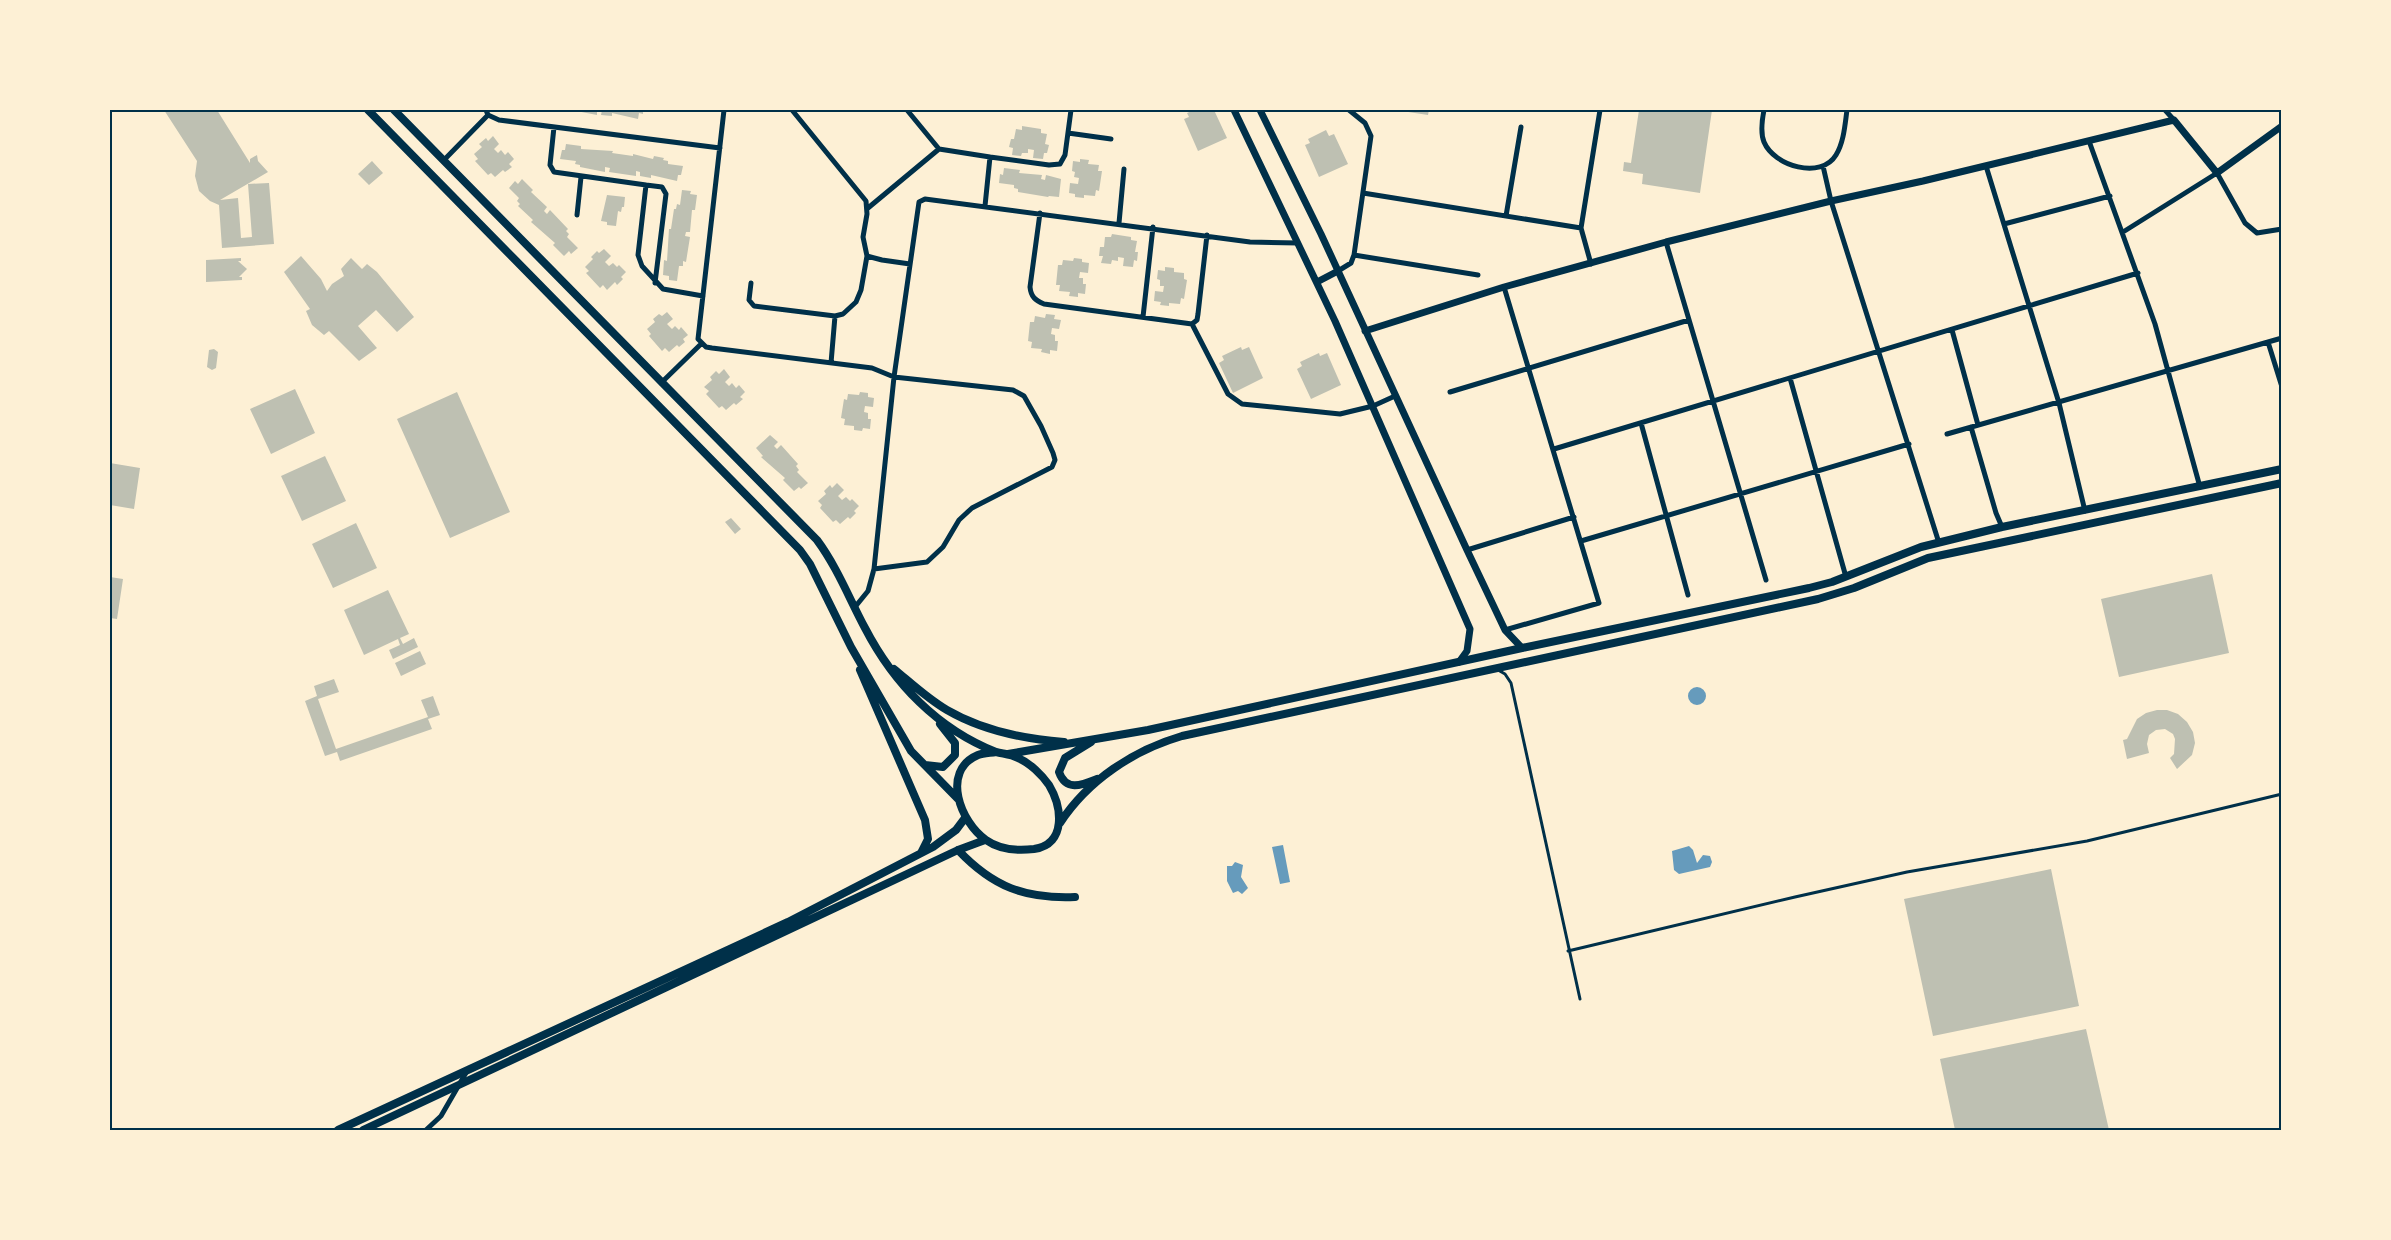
<svg xmlns="http://www.w3.org/2000/svg" width="2391" height="1240" viewBox="0 0 2391 1240" font-family="'Roboto Condensed',sans-serif">
  <rect width="100%" height="100%" fill="#fdf0d5"/>
  <!-- water -->
  <path fill="#669bbc" d="M1688 696a9 9 0 1 1 18 0a9 9 0 1 1-18 0Z
    M1283,845L1290,882L1280,884L1272,847Z
    M1689,846L1693,850L1697,863L1703,855L1710,856L1712,862L1710,867L1679,874L1674,870L1672,851Z
    M1235,862L1243,865L1241,877L1248,888L1242,894L1238,891L1233,893L1227,881V866H1232Z"/>
  <!-- building -->
  <path fill="#bec0b2" d="M164,110H217L250,163V159L257,155L258,161L268,172L220,200L238,198L241,238L252,237L248,184L269,183L274,244L222,248L219,205L210,201L199,191L195,176L197,161Z
    M571,110H597V115Z
    M602,110H643V114L639,113L638,119L612,113V116L601,115Z
    M1194,110H1214L1227,138L1198,151L1184,119L1189,117L1187,113Z
    M1395,110H1429L1428,115Z
    M1639,110H1712L1700,193L1642,184L1643,174L1623,171L1624,162L1631,163Z
    M1022,126L1041,129V133L1047,134L1045,144L1049,145L1047,153H1044L1043,159L1033,158L1034,150L1028,149V153H1022L1021,156L1012,155L1013,148L1009,147L1011,139H1014L1016,129L1022,130Z
    M1326,130L1329,136L1334,134L1348,164L1319,177L1305,145L1310,143L1308,139Z
    M493,136L499,144L494,149L498,153L501,150L505,155L508,152L514,159L509,164L512,167L505,172L503,170L495,177L491,173L488,175L475,161L478,159L474,154L482,147L479,144L486,138L488,141Z
    M566,144L581,146V149L613,151L612,153L633,156V154L653,159L654,156L664,158L663,160L668,161V164L683,166L681,175H678L677,181L651,175V178L640,176V172L636,171V176L609,172L610,168L605,167V172L580,167V165L575,164L576,161L560,159L562,150H565Z
    M1080,159L1089,160L1088,164L1099,165L1098,171H1102L1099,191L1096,190L1095,196L1084,195V198L1075,197V194L1069,193L1070,183L1078,184L1079,178L1074,177L1075,172L1072,171L1073,161L1080,162Z
    M372,161L383,173L369,185L358,174Z
    M1004,168L1020,170L1019,173L1042,175L1041,179L1045,180L1046,175L1061,179L1059,197L1049,196L1048,197L1018,192V189L1014,188V185L999,183L1000,174L1003,175Z
    M522,179L533,190L531,192L547,207L544,211L547,214L550,210L568,229L566,231L569,234L567,237L578,248L571,254L569,251L564,256L553,245L555,243L531,222L533,220L518,206L520,204L517,201L519,198L509,188L515,181L518,184Z
    M682,190L691,191L690,194L697,195L695,210H692L690,232H686L685,236L690,237L686,262L683,261V266H679L677,281L669,280V276L663,275L664,260L667,261L669,229H671L674,209H676L677,204L680,205Z
    M607,195L625,197L624,207H622L621,212L618,211L616,226L607,225V222L601,221Z
    M1112,234L1131,237V240L1137,241L1135,252H1138L1137,261L1134,260L1133,267L1123,266L1124,258L1118,257V261L1112,260L1111,264L1101,263L1103,256H1099L1100,247H1104L1105,237H1111Z
    M604,249L611,256L605,262L609,266L613,263L617,267L619,265L626,272L621,277L623,279L617,285L615,282L607,290L603,285L600,288L586,273L589,271L585,267L593,259L591,257L597,251L599,253Z
    M301,256L321,279L327,291L332,284L344,276L341,269L351,258L362,269L367,264L377,272L414,317L397,332L376,310L358,326L377,348L359,361L329,331L324,335L312,325L306,311L310,309L284,272Z
    M241,258V261H238L247,269L239,277H242V280L206,282V260Z
    M1074,258L1082,259V262L1089,263L1088,273L1080,272L1079,278H1083V284H1086L1085,294L1078,293V297L1069,296L1070,292L1059,291L1060,285H1056L1058,265H1062L1063,260L1073,261Z
    M1165,267L1174,268V272L1184,273V279L1187,280L1184,299L1181,298L1180,304L1169,303V306L1160,305L1161,302L1154,301L1155,291L1163,292L1164,286H1160V280L1157,279L1158,270L1165,271Z
    M667,312L673,319L667,324L672,329L675,326L679,330L681,327L688,335L683,339L685,342L679,347L677,345L669,352L665,348L662,351L649,336L651,334L647,329L655,322L653,319L659,314L662,316Z
    M1046,314L1055,315L1054,319L1061,320L1059,329L1052,328L1051,334L1055,335V341H1058L1057,351L1050,350V354L1041,352L1042,349L1031,348L1032,342L1028,341L1030,322H1034L1035,316L1045,318Z
    M1241,347L1242,350L1249,347L1263,378L1233,393L1219,363L1224,360L1222,356Z
    M214,349L218,352L216,368L212,370L207,367L209,350Z
    M1319,353L1320,356L1327,353L1341,385L1311,399L1297,369L1302,366L1300,362Z
    M724,369L730,377L725,382L729,386L732,383L736,388L739,385L745,392L740,397L743,399L736,405L734,403L726,410L722,406L719,408L706,394L709,391L704,387L712,380L710,377L716,371L719,374Z
    M295,389L315,433L271,454L250,409Z
    M457,392L510,512L450,538L397,419Z
    M860,392L868,393V397L874,398L873,407L865,406L864,412L868,413V419H871L870,429L863,428L862,431L854,430V426L844,425L845,419L841,418L844,399L847,400L848,394L859,395Z
    M770,435L778,442L774,446L777,449L781,445L798,464L796,466L799,470L797,472L808,483L801,489L799,487L794,491L783,480L785,478L761,457L763,456L756,448Z
    M325,456L346,501L302,521L281,476Z
    M110,463L140,468L134,509L110,505Z
    M837,483L844,490L838,496L842,500L846,497L850,501L852,499L859,506L854,511L856,513L850,519L848,517L840,524L836,520L833,522L820,508L822,505L818,501L826,494L824,491L830,485L832,488Z
    M731,518L741,529L735,534L725,522Z
    M356,523L377,568L333,588L312,544Z
    M2212,574L2229,653L2119,677L2101,599Z
    M110,577L123,579L117,619L110,618Z
    M388,590L409,634L400,638L403,644L414,638L418,647L393,659L389,650L400,645L398,639L364,655L344,610Z
    M420,651L426,664L401,676L395,663Z
    M334,679L339,692L318,699L336,749L428,717L421,700L433,696L440,715L428,719L432,729L340,761L337,752L325,756L305,701L317,696L314,686Z
    M2157,710H2167L2178,714L2187,722L2193,732L2195,743L2192,755L2177,769L2170,758L2174,754L2175,739L2173,734L2165,729L2156,730L2149,735L2147,744L2149,753L2127,759L2123,740L2127,739L2137,719L2146,713Z
    M2051,869L2079,1006L1933,1036L1904,899Z
    M2086,1029L2109,1130H1955L1940,1059Z"/>
  <g fill="none" stroke-linecap="round" stroke-linejoin="round">
    <!-- service -->
    <path stroke="#003049" stroke-width="3" d="M1498,670L1505,674L1511,683L1580,999
      M1568,951L1795,897L1907,872L2087,841L2282,794"/>
    <!-- minor -->
    <path stroke="#003049" stroke-width="5" d="M486,110L488,115L499,120L720,148
      M724,110L698,339L706,347L712,348L872,368L894,377L1013,390L1024,396L1041,426L1053,453L1055,460L1052,467L972,508L959,520L943,547L927,562L874,569
      M907,110L939,149L990,157
      M1764,110C1762,120 1760,132 1764,142C1774,166 1821,180 1836,155C1844,142 1845,124 1847,110
      M2165,110L2174,120
      M554,127L550,165L554,172L646,185L638,255L642,266L663,289L703,296
      M1068,133L1111,139
      M2089,141L2155,324L2200,487
      M444,160L488,115
      M1823,166L1831,201L1939,543
      M1986,166L2059,403L2085,511
      M646,185L662,187L666,194L655,283
      M1363,193L1581,228
      M985,206L990,157L1049,165L1060,164L1065,155L1071,110
      M868,208L939,149
      M1040,213L1030,287C1031,297 1035,300 1044,304L1192,324
      M577,215L581,177
      M1506,216L1521,127
      M1119,223L1124,169
      M2004,224L2110,196
      M2123,232L2217,173L2245,223L2257,233L2282,229
      M1207,235L1198,314L1197,320L1192,324L1228,394L1242,404L1340,414L1373,406L1395,396
      M1666,242L1766,580
      M1354,255L1478,275
      M867,256L882,260L910,264
      M1591,264L1581,228L1600,110
      M1338,271L1351,263L1354,255L1371,136L1365,123L1349,110
      M751,283L749,300L754,306L835,316L843,314L856,302L861,290L867,256L863,237L867,214L866,201L792,110
      M1504,287L1599,603L1505,630
      M1143,317L1153,227
      M1952,330L1978,425
      M2268,342L2282,387
      M831,363L835,316
      M1790,378L1846,577
      M661,383L701,344
      M1450,392L1689,320
      M1641,423L1688,595
      M1971,427L1996,513L2002,527
      M1947,434L2282,338
      M1554,449L2138,273
      M1581,541L1909,444
      M1467,550L1574,517
      M855,607L868,591L874,569L894,377L919,202L925,199L1250,242L1298,243
      M426,1130L441,1116L467,1071"/>
    <!-- tertiary -->
    <path stroke="#003049" stroke-width="7" d="M1234,110L1335,321L1470,629L1467,651L1459,662
      M1260,110L1321,234L1467,550L1505,630L1522,648
      M1317,282L1338,271
      M1365,331L1504,287L1666,242L1831,201L1923,181L2174,120L2217,173L2282,126"/>
    <!-- secondary -->
    <path stroke="#003049" stroke-width="8" d="M368,110L800,550L810,564L851,647L911,751L958,799
      M394,110L817,540C837,567 849,598 865,628C894,684 938,729 996,752
      M894,669C911,683 928,699 947,710C983,731 1023,739 1064,742
      M860,670L925,820L928,839L921,853
      M1091,742L1065,758L1059,772C1066,792 1082,785 1097,779
      M996,752C1004,754 1011,754 1018,758C1030,763 1042,775 1049,785C1062,807 1067,844 1034,849C1017,851 1000,850 986,840C961,823 940,771 978,755C983,753 990,753 996,752Z
      M1008,754L1148,730L1522,648L1809,588L1832,582L1921,547L2002,527L2282,469
      M925,765L943,767L955,755V743L940,724
      M1060,823C1088,780 1134,750 1182,736L1818,599L1854,588L1928,558L2282,483
      M958,850C993,887 1025,899 1075,897
      M338,1130L788,922L933,847L956,830L965,818
      M363,1130L958,850L985,840"/>
  </g>
  <!-- border -->
  <rect width="2391" height="1240" fill="none" stroke="#fdf0d5" stroke-width="222"/>
  <rect x="111" y="111" width="2169" height="1018" fill="none" stroke="#003049" stroke-width="2"/>
</svg>
